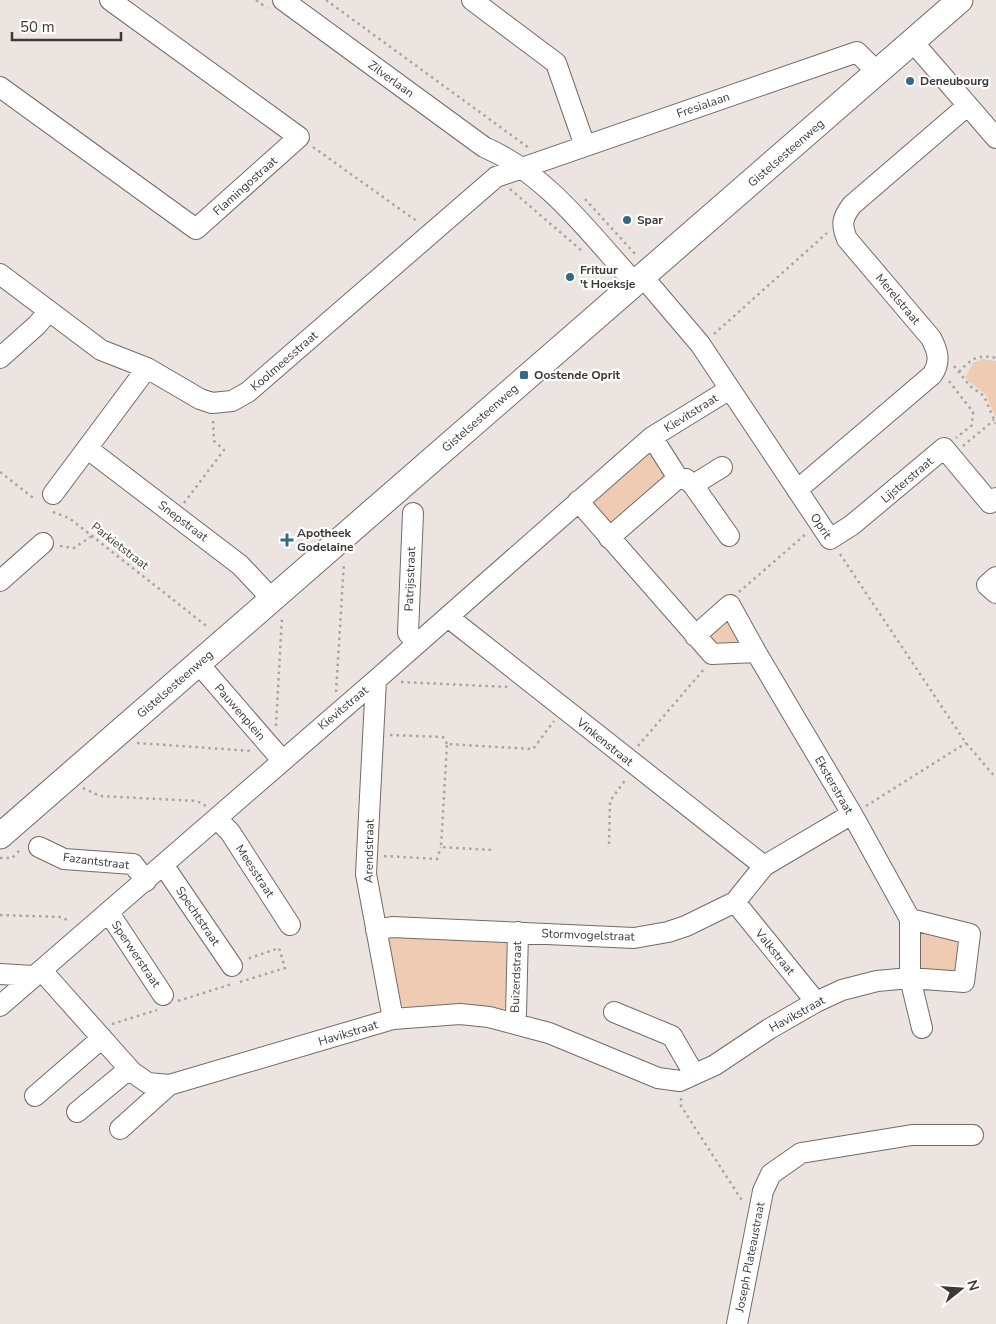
<svg xmlns="http://www.w3.org/2000/svg" width="996" height="1324" viewBox="0 0 996 1324" font-family="'Nunito Sans',sans-serif">
  <rect width="100%" height="100%" fill="#ebe4e0"/>
  <!-- green -->
  <path fill="#f0cbb4" d="M982,359L996,361V418L986,395L965,378L973,363Z
    M651,449L669,475L612,527L590,504Z
    M730,620L745,645H714L708,639Z
    M919,932L962,936L959,972L917,970Z
    M391,934L508,941L510,944L507,1007L498,1012L404,1007L398,1001L387,942Z"/>
  <g fill="none" stroke-linecap="round" stroke-linejoin="round">
    <!-- minor casing -->
    <g stroke="#726c68" stroke-width="22">
      <path id="minor" d="M283,0L484,147C547,174 590,234 635,283
        M472,0L556,63L585,146
        M913,42L996,138
        M0,87L196,229L299,137L110,0
        M0,274L101,350L147,368L200,399L212,403L232,401L248,392L496,177L857,52L878,73
        M643,277L700,344L830,539L852,525L944,448L990,503L996,498
        M0,358L37,325L48,312
        M88,449L240,565L272,599
        M678,478L686,479L693,485L729,536
        M693,485L722,467
        M797,490L932,375C941,362 938,351 931,338L847,239C841,224 842,218 852,205L967,106
        M53,494L147,368
        M578,501L712,654L756,652L852,814L910,919
        M413,513L408,633L416,643
        M609,538L678,478L652,437
        M996,577L987,585L996,593
        M0,581L43,543
        M448,617L764,866
        M695,636L730,605L756,652
        M198,663L282,760
        M376,680L366,874L393,1019
        M217,819L230,832L290,925
        M39,847L64,859L133,864L146,881
        M164,866L232,966
        M735,902L816,1002
        M109,913L163,995
        M376,930L392,927L634,938L668,932L686,926L735,902L764,866L852,814
        M43,972L132,1072L148,1083L169,1085L393,1019L460,1014L489,1017L549,1033L658,1078L680,1081L715,1065L769,1029L816,1002L842,990L877,981L910,978L964,982L970,934L910,919V978L922,1028
        M0,974L33,976
        M0,1006L376,680L652,437L730,389
        M614,1012L672,1036L694,1074
        M513,1023L516,1014L518,932
        M35,1096L102,1038
        M77,1112L129,1069
        M120,1129L169,1085
        M737,1324L763,1191L771,1174L801,1153L912,1135H973"/>
    </g>
    <!-- major casing -->
    <g stroke="#726c68" stroke-width="27">
      <path id="major" d="M0,836L960,0"/>
    </g>
    <!-- path -->
    <path stroke="#a9a4a1" stroke-width="2.5" stroke-dasharray="2.5 4" stroke-linecap="butt" d="M256,0L267,8
      M326,0L529,148
      M313,147L418,222
      M510,189L582,251
      M585,199L636,255
      M714,334L827,233
      M954,366L970,386L984,396L996,424
      M959,372C972,358 978,354 996,358
      M949,381L973,412L972,425L956,438
      M963,446L994,420
      M0,472L36,500
      M184,503L224,450L214,441L213,419
      M53,512L69,518L92,536L209,628
      M60,546L74,548L92,536
      M840,554L966,743L996,778
      M739,592L807,533
      M401,682L508,687
      M336,692L344,562
      M276,726L282,617
      M390,735L443,737L447,744
      M137,743L252,751
      M638,746L705,668
      M83,788L100,796L197,801L206,806
      M866,806L966,743
      M609,844L610,801L626,779
      M491,850L441,847L447,744L533,749L554,721
      M384,856L437,859L441,847
      M0,858H12L22,848
      M0,915L62,917L70,922
      M240,982L285,968L279,948L247,959
      M178,1001L232,984
      M112,1024L157,1010
      M681,1098V1106L743,1202"/>
    <!-- minor -->
    <use href="#minor" stroke="#fff" stroke-width="20"/>
    <!-- major -->
    <use href="#major" stroke="#fff" stroke-width="25"/>
  </g>
  <!-- markers -->
  <g fill="#346a86" stroke="#fff" stroke-width="2">
    <circle cx="910" cy="81" r="5"/>
    <circle cx="627" cy="220" r="5"/>
    <circle cx="570" cy="277" r="5"/>
    <rect x="519" y="370" width="10" height="10" rx="2.5"/>
    <path d="M284.5 532.5h5v5h5v5h-5v5h-5v-5h-5v-5h5z"/>
  </g>
  <g text-anchor="middle" dominant-baseline="central" stroke-width="4.5" stroke-linejoin="round" paint-order="stroke">
    <!-- street labels -->
    <g font-size="12" fill="#3c3938" stroke="#fff">
      <text transform="translate(391 79) rotate(36)">Zilverlaan</text>
      <text transform="translate(703 105) rotate(-19)">Fresialaan</text>
      <text transform="translate(786 153) rotate(-41)">Gistelsesteenweg</text>
      <text transform="translate(245 186) rotate(-42)">Flamingostraat</text>
      <text transform="translate(898 299) rotate(50)">Merelstraat</text>
      <text transform="translate(284 361) rotate(-41)">Koolmeesstraat</text>
      <text transform="translate(691 413) rotate(-32)">Kievitstraat</text>
      <text transform="translate(480 418) rotate(-41)">Gistelsesteenweg</text>
      <text transform="translate(907 480) rotate(-40)">Lijsterstraat</text>
      <text transform="translate(183 521) rotate(37)">Snepstraat</text>
      <text transform="translate(821 526) rotate(56)">Oprit</text>
      <text transform="translate(120 546) rotate(38)">Parkietstraat</text>
      <text transform="translate(410 579) rotate(-88)">Patrijsstraat</text>
      <text transform="translate(175 684) rotate(-41)">Gistelsesteenweg</text>
      <text transform="translate(343 708) rotate(-40)">Kievitstraat</text>
      <text transform="translate(240 712) rotate(49)">Pauwenplein</text>
      <text transform="translate(605 742) rotate(39)">Vinkenstraat</text>
      <text transform="translate(834 785) rotate(60)">Eksterstraat</text>
      <text transform="translate(369 851) rotate(-89)">Arendstraat</text>
      <text transform="translate(96 861) rotate(7)">Fazantstraat</text>
      <text transform="translate(255 871) rotate(57)">Meesstraat</text>
      <text transform="translate(198 916) rotate(56)">Spechtstraat</text>
      <text transform="translate(588 935) rotate(2)">Stormvogelstraat</text>
      <text transform="translate(775 952) rotate(51)">Valkstraat</text>
      <text transform="translate(136 954) rotate(56)">Sperwerstraat</text>
      <text transform="translate(516 977) rotate(-88)">Buizerdstraat</text>
      <text transform="translate(797 1014) rotate(-29)">Havikstraat</text>
      <text transform="translate(348 1033) rotate(-17)">Havikstraat</text>
      <text transform="translate(750 1257) rotate(-79)">Joseph Plateaustraat</text>
    </g>
    <!-- poi labels -->
    <g font-size="12" font-weight="bold" fill="#3c3938" stroke="#fff" text-anchor="start">
      <text x="920" y="81">Deneubourg</text>
      <text x="637" y="220">Spar</text>
      <text x="580" y="270">Frituur<tspan x="580" dy="14">'t Hoeksje</tspan></text>
      <text x="534" y="375">Oostende Oprit</text>
      <text x="297" y="533">Apotheek<tspan x="297" dy="14">Godelaine</tspan></text>
    </g>
  </g>
  <!-- north arrow -->
  <g transform="translate(961 1289) rotate(73)" stroke="#ffffff" stroke-width="4" paint-order="stroke">
  <path d="M0-4L9 19L0 12L-9 19Z" fill="#3c3938"/>
  <text y="-8" font-size="14" font-weight="bold" text-anchor="middle" fill="#3c3938">N</text>
  </g>
  <!-- scale -->
  <path d="M12 32v8h109v-8" fill="none" stroke="#3c3938" stroke-width="2.5"/>
  <text x="20" y="32" font-size="15" fill="#3c3938" stroke="#ffffff" stroke-width="4" paint-order="stroke">50 m</text>
</svg>
